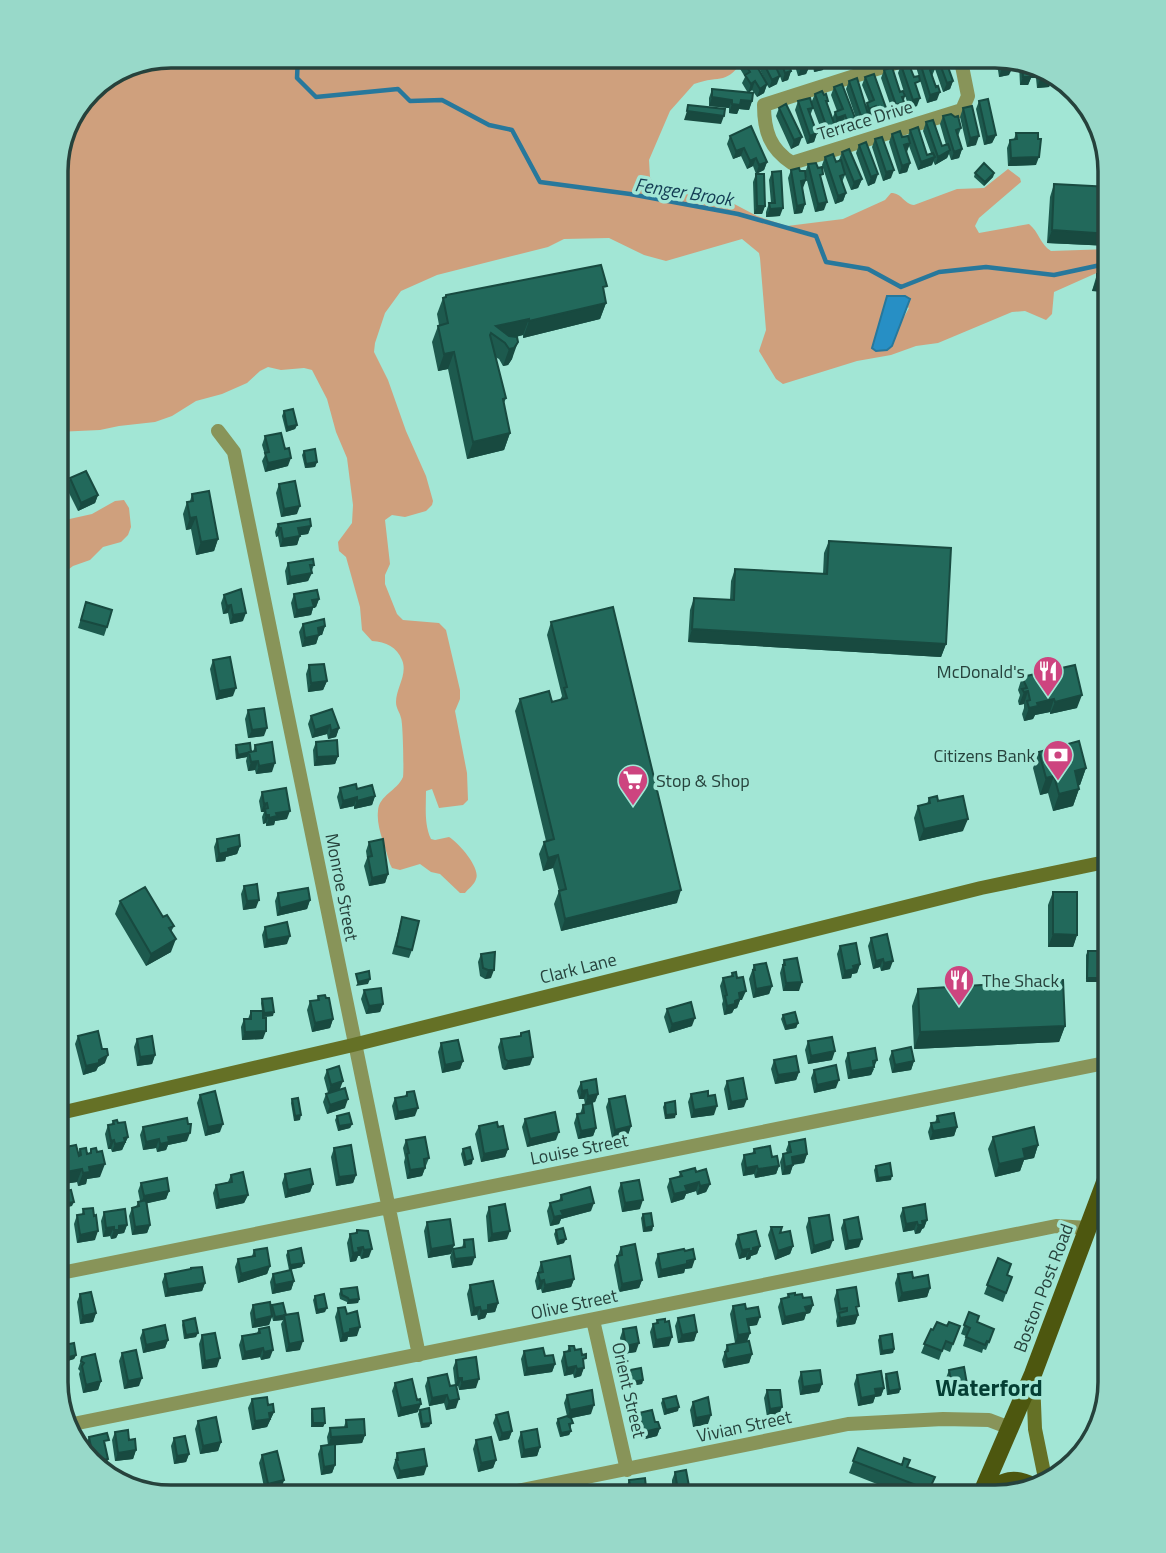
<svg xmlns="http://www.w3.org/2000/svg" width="1166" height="1553" viewBox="0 0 1166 1553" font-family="'Titillium Web',sans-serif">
  <rect width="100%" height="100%" fill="#a2e6d5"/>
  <!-- green -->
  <path fill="#cfa07d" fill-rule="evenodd" d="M171,56H746C726,87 722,74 694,84L670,111L649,160L650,177L654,186L703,197H721L757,216L787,226L843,219L885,200L891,193C902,193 904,204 914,205L957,189L984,188L1008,169L1020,178L1021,182L979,218L975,226L979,233L1029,224C1039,232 1040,244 1051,251L1110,249V267L1054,292L1052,314L1046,320L1025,311L1012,312L938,343L916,346L891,355L857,361L783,384L776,379L759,351L766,330L760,258L759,253L742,239L666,261L644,255L609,238L564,239L548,247L437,275L401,291L385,313L375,343L374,352L388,380L406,431L426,476L433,501L432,505L426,511L405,517L392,515L385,520L390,564L385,575V584L397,614L403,620L439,623L446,630L460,690V699L455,711L467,773L468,800L463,805L439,808L432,789L426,791C426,807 424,824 431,839L435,840L449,837C458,842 481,868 476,879C475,884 468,889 465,893H460L440,874L431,872L420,864L400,870L392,868L390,864C386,848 376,827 378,811C379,795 397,791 403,777C404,773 403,722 401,718C400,712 396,709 396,702C396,688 408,674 402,660C397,647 386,642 372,641L362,630L360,607L346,557L339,551L338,542L352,523L353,505L347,458L336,432L327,399L312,370L304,368L281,370L268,367L260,371L247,383L222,394L196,401L172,416L155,422L119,426L100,430L56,432V163L95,85ZM887,296L909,308L896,331L892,346L873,348Z
    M124,500L129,508L131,527L128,535L121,542L103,547L90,560L73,566L65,572L56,589V522L92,514L115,501Z"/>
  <!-- water -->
  <path fill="#278fc5" stroke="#27789c" stroke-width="2" d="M887,296H905L910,299L892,346L887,350L876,351L872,348Z"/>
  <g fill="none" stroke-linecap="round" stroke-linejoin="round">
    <!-- stream -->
    <path stroke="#27789c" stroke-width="4.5" d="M298,56L297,78L316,97L398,89L410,101L442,100L489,125L512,130L540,182L630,194L738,214L816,236L826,262L868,269L901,287L939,272L986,267L1054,275L1110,263"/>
    <!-- street -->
    <path stroke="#889459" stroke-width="14" d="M917,56L764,105C764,131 770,149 792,163L962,110L968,96L960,56
      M218,431L234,452C296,753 355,1055 419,1355
      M56,1274L1110,1062
      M593,1320L627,1470
      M68,1425L1056,1226L1088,1228
      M488,1497L848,1424L943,1419L989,1420L1010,1428"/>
    <!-- secondary -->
    <path stroke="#657126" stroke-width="14" d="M56,1114L353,1045L981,888L1110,861
      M1033,1379L1035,1429L1046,1483"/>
    <!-- primary -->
    <path stroke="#4d570f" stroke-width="18" d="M980,1497L1033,1374L1110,1169
      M990,1497C1001,1478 1016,1477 1034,1487"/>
  </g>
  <!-- wall -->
  <path fill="#1d5a4e" d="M753,56H771L777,84L769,88L767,85L764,93L757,97L752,90L748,93L752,101L749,110L739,109L737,114L729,113V108L709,106V98L712,89L748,93L742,83L745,77L739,67L742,59L766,82Z
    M773,56H787L791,71L788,80L782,82Z
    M792,56H807L810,65L806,74L798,76Z
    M811,56H825L823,70L814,72Z
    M830,56H844L841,64L832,66Z
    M933,56H944L953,81L950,89L943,92L935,69L932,76L937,100L927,103L916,67L919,59L928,62L932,61Z
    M996,56H1002L1009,75L999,77Z
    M1020,62L1052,71V79L1049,87L1037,88L1036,78H1031L1028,85H1020L1019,64Z
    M901,65L917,90V106L909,108L898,73Z
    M884,70L903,101L901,111L893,113L881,78Z
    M865,77L886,108L883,116L875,119L873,115L867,117L865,122L858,124L846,89L849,81L866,106L867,103L869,102L862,85Z
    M834,87L855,118L852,126L844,129L842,124L834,127L832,134L824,137L813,108L810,116L817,133L814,142L807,144L795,110L798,101L811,103L815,94L824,95L828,101L827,104L832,119L835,112L837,111L831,95Z
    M979,101L996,135L992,143L984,145L976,109Z
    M779,108L799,145L791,149L776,116Z
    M963,108L976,145L967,147L960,117Z
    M943,116L961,128L958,136L962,149L959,158L951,160L949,154L947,158L935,165L933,161L932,165L918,170L909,146L906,152L910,163L907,172L899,174L889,142L892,134L902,137L908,136L910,130L927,155L931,153L923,131L926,122L942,146L946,145L940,124Z
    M1016,133L1036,165L1008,166L1007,148L1010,140L1014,139Z
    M730,136L767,162L764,170L756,174L753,166L747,169L741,156L733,159L727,144Z
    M875,139L891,178L883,181L872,147Z
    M859,145L875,183L868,186L856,153Z
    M842,152L862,179L858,188L851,190L845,175L842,182L846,193L843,201L835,204L822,165L825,157L836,162L839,160Z
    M808,164L821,179L824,210L815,212L805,173Z
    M791,170L800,171L806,180L802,188L805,204L802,213L794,214L788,178Z
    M772,172L780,216L766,217V212L769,203H771L769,180Z
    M975,173H994L993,177L984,186L974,177Z
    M756,174L765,206L762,214H754L753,182Z
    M1054,184L1110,187V246L1047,243L1050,197Z
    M1097,274L1110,275V297H1107V292L1092,291Z
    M604,293L606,303L600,319L523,338V335L516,337L512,359L508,365L503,366L499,359L495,357L506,398L504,403L510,433L504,450L467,459L448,369L438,371L432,342L438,326L439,325L437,314L443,298L445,297L446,295Z
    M284,411L297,425L295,429L286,432L282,416Z
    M265,436L288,466L265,472L262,461L265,455L262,445Z
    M304,451L317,462L315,467L305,468L302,455Z
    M70,478L98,495L95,503L78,511L66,487Z
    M279,484L297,514L281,517L276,493Z
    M192,494L218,539L214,551L196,555L191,529L186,530L183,514L187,502L190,501Z
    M278,524L311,526L308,534L300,535L297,545L280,547L278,536L276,537L275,532Z
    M829,541L946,644L941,657L688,642L690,610L694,598L730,600L731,581L735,569L823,574L824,553Z
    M288,563L314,565L308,581L287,585L285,571Z
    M294,594L319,599L316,607L313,608L311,615L294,618L291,603Z
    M224,595L243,621L230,624L228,613L223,614L221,603Z
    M86,602L107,627L104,636L78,628Z
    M551,622L677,903L561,931L554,904L559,891L553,868L543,871L539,854L544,842L546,841L515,711L520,699L552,702L560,700L562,696L547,635Z
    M303,624L325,626L322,635H319L316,644L302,647L299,632Z
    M213,660L233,696L216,700L210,669Z
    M309,665L327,681L323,690L308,692L306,674Z
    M1022,677L1077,708L1050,714V712L1035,715L1033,719L1024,721L1022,714L1024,708V704L1019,705L1018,701L1020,695L1018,690Z
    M248,710L264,736L248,738L245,719Z
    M311,716L339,728L336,737L328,739L327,734L312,738L308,724Z
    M316,742L338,756L335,764L314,766L313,750Z
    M236,745L251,752H253L255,745L272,772L256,774L255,770L248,771L246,761L247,757L236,759L235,749Z
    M1039,752L1086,768L1080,785H1078L1079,789L1073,806L1053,811L1048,793L1040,795L1033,768Z
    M340,788L357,789L375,796L372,805L354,809V806L340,809L337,797Z
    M262,792L287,819L275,821L274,825L266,826V823L263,824L262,817L264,812H261L259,801Z
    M929,798L938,801L963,831L919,841L914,818L918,806L927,804Z
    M217,839L240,846L237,854L226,857L225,861L216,862L214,847Z
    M369,842L388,874L385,883L369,886L364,866L367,858L366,851Z
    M244,886L256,908L243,910L241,894Z
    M1053,892L1077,935L1073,947H1048V905Z
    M278,893L310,900L307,909L277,916L275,901Z
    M120,901L163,917L174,926L171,932V952L146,966L115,914Z
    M402,917L412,950L409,958L392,954Z
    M265,927L287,944L264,948L262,935Z
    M871,938L890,969L881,971L880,967L873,969L868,946Z
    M840,946L860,964L857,973L852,974L851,978L842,979L837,954Z
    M1088,951H1110L1086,982V955Z
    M481,954L491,978L485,979L480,976L478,962Z
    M784,960L799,991H783L780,973Z
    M754,965L772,986L769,994L753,998L749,979Z
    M732,973L742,1000H740L737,1008L734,1009L732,1013L724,1015L722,1004L723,1001L720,986L723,978L731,976Z
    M918,989L1065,1026L1059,1042L914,1049L912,1006Z
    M364,990L383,1004L380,1012L366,1014L361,999Z
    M318,996L333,1019L330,1028L312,1032L307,1010L310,1001L317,1000Z
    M262,999L273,1016L263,1017V1039L242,1040L241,1027L244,1019H248L251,1011H262L261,1003Z
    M667,1009L692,1026L669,1033L664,1017Z
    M783,1015L798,1023L796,1028L785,1030L781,1019Z
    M521,1033L530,1065L504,1070L502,1068L498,1047L501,1039L520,1036Z
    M78,1036L105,1063L98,1067L96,1071L83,1075L75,1044Z
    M137,1039L155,1055L152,1064L137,1066L134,1047Z
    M808,1041L832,1060L808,1064L805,1050Z
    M441,1043L463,1061L460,1069L442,1073L438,1052Z
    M892,1051L914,1061L911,1070L892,1073L889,1059Z
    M848,1053L874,1069L871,1075L848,1079L845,1061Z
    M774,1060L799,1072L796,1080L775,1084L771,1069Z
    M327,1070L340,1089L345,1108L327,1114L323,1102L326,1094L328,1093L324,1078Z
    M814,1070L836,1088L814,1093L811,1078Z
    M727,1081L744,1107L728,1110L724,1089Z
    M581,1082L598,1094L595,1102L585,1104L584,1099H579L577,1091Z
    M407,1092L415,1116L395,1120L392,1106L395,1098L405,1096Z
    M691,1094L714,1115L691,1118L688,1102Z
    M200,1095L220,1132L205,1136L197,1103Z
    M292,1099L300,1120L294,1121L291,1103Z
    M609,1099L631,1126L628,1135L612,1138L606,1107Z
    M665,1103L675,1118L665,1119L663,1107Z
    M583,1105L596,1128L593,1136L578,1139L574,1123L577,1114H580Z
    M337,1116L352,1124L350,1128L338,1131L335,1120Z
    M937,1116L957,1127L954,1136L930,1140L928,1132L931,1123H935Z
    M525,1119L556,1140L527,1147L522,1127Z
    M113,1121L118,1123L128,1137L122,1150L112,1152L111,1149H108L105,1134L108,1125H111Z
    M479,1126L498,1127L508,1149L505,1157L481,1162L475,1134Z
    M143,1127L187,1141L168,1145L166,1150L157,1152L156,1148L143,1150L140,1135Z
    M993,1137L1038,1145L1034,1158L1024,1160L1020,1171L995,1177L988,1149Z
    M406,1140L429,1158L422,1176L407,1179L404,1162L405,1158L403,1148Z
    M789,1142L807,1154L804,1163L793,1165L790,1174L782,1175L780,1162L783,1154L787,1153L786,1150Z
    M334,1148L356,1175L353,1183L336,1186L331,1157Z
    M56,1149L78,1154L80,1149L87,1154H89L91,1149L100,1177L87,1179L86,1184L78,1186L77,1182L57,1185Z
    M463,1149L472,1164L464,1166L461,1154Z
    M754,1149L772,1157L779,1166L776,1174L755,1178L754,1174L743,1176L741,1164L744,1155L752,1154Z
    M876,1166L891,1180L876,1182L874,1170Z
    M680,1172H696L710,1184L706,1192L697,1195L696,1191L686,1194L684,1199L671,1203L667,1187L670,1179L679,1177Z
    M285,1174L313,1184L310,1192L285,1198L282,1183Z
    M231,1175L248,1195L244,1203L216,1209L213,1193L216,1185L228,1182Z
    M141,1183L169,1191L166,1199L147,1203L150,1225L147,1233L132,1235L129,1216L132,1208L136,1207L138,1202L140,1201L138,1191Z
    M621,1183L640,1209L622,1212L618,1191Z
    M60,1192L72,1206L61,1208L59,1196Z
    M561,1195L591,1211L561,1219L559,1224L550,1226L547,1211L550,1203L559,1201Z
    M489,1207L507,1239L488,1242L486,1216Z
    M903,1208L927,1220L924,1228L922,1229L920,1233L915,1234L914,1230L903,1232L900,1216Z
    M83,1209L95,1240L77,1243L74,1224L77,1215L82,1214Z
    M104,1212L127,1225L124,1233L118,1234L116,1238L111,1239L110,1236L103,1237L101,1221Z
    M643,1214L653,1226L652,1231L643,1232L641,1218Z
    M809,1218L830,1248L811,1254L806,1227Z
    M844,1220L859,1247L845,1250L841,1228Z
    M427,1222L454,1245L451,1254L428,1258L424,1231Z
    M771,1227L793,1246L790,1254L775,1260L768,1235Z
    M357,1230L369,1257L361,1259L360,1256H358L356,1261L350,1262L347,1243L350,1234L355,1233Z
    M556,1230L564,1243L557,1245L554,1234Z
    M738,1235L760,1246L757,1254L751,1256L750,1259L746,1260V1257L739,1259L735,1244Z
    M464,1240L472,1265L452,1268L450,1257L453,1249L462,1248Z
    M621,1247L642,1280L639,1288L619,1292L614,1265Z
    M254,1250L270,1266L267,1274L238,1283L235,1267L238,1259L252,1256Z
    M288,1251L302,1267L289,1270L286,1255Z
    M658,1254L692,1268L685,1269L684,1273L658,1278L655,1263Z
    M998,1258L1007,1275L1012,1277L1003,1302L984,1294Z
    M541,1262L574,1279L571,1287L542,1293L541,1289L537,1290L535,1281Z
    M191,1268L205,1283L202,1291L165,1297L162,1282L165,1274L190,1270Z
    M273,1274L294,1281L291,1290L272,1294L270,1282Z
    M898,1274L913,1278L930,1288L927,1297L898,1302L895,1283Z
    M470,1285L498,1303L495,1312L487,1313L485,1318L478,1320L477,1315L471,1316L467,1294Z
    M341,1289L359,1299L358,1303L347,1304V1302L340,1299L339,1294Z
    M837,1290L857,1312L858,1315L855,1324L837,1327L836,1321L837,1317L834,1299Z
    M80,1294L96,1313L93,1322L80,1324L77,1302Z
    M788,1294L795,1295L813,1305L810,1313L806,1314L804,1320L782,1325L778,1307L781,1299L787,1297Z
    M315,1296L325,1312L316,1314L313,1300Z
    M253,1305L271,1309L272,1305L286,1315L300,1350L286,1352L281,1324L283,1320L273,1321L272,1317L269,1325L252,1328L250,1313Z
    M733,1306L746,1309L757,1325L749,1326L750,1333L747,1341L735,1343L730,1314Z
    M338,1308L347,1314L357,1336L348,1337L347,1341L340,1342L335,1317Z
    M969,1312L977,1322L994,1329L986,1350L983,1349L982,1353L963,1346L966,1336L961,1334Z
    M678,1318L697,1332L694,1341L678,1343L675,1326Z
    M657,1320L669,1346L653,1348L650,1332L653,1324L656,1323Z
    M183,1321L196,1337L184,1339L182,1325Z
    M947,1326H960L950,1352L943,1349L939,1360L921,1353L931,1329L933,1330Z
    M259,1329L270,1358L261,1360L260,1357L242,1360L239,1345L242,1336L257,1333Z
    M623,1329L636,1352L623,1354L620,1338Z
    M143,1330L168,1340L165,1348L143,1353L140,1338Z
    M202,1335L217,1367L202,1369L199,1344Z
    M880,1336L894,1349L893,1353L880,1355L878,1340Z
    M727,1345L752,1354L749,1363L724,1368L722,1360Z
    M60,1346L76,1355L74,1359L61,1363L58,1350Z
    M569,1346L575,1350L584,1365L581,1376L574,1378L573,1374L564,1376L561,1361L564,1352H567Z
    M524,1351L555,1364L552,1372L524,1376L521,1359Z
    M122,1353L139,1386L124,1389L119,1361Z
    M82,1357L101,1381L98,1390L83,1393L79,1374L80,1371L78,1369Z
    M456,1360L476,1388L459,1390L458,1386H456V1408L446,1410L444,1403L429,1406L425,1386L428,1378L450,1386L455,1385L453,1368Z
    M630,1370L643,1380L642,1384L630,1386L628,1374Z
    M949,1370L964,1392L949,1395L946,1378Z
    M801,1372L822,1384L819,1392L800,1395L798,1381Z
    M886,1374L900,1389L899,1393L887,1395L885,1378Z
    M857,1375L884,1388L881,1396L875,1397L873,1403L858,1406L854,1384Z
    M395,1383L418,1412L398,1417L392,1391Z
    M767,1390L779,1415L767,1417L764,1398Z
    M567,1395L591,1414L571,1418V1427L570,1428L571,1431L569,1435L560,1437L556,1423L558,1419L567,1416L564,1403Z
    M252,1399L268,1405L274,1412L267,1427L252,1430L248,1408Z
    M663,1399L678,1411L664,1415L661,1403Z
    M693,1402L708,1424L693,1427L690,1410Z
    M312,1409L325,1423L323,1427H311V1413Z
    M420,1410L431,1423L429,1427L421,1428L418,1414Z
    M639,1413L660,1428L657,1436L641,1440L636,1421Z
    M496,1415L512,1431L509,1439L499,1441L493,1423Z
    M346,1420L365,1435L362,1443L335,1445V1465L332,1473L321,1475L318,1454L321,1446L328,1445L327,1437L330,1428L344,1427Z
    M198,1421L221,1442L218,1451L200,1454L195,1429Z
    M115,1432L129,1440L136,1450L133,1459L115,1461L112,1440Z
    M521,1432L540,1447L537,1456L521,1458L518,1441Z
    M89,1437L106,1448L108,1459L105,1467L100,1468L88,1457L86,1445Z
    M174,1438L189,1454L186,1462L174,1464L171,1446Z
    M476,1440L496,1460L493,1468L478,1472L473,1449Z
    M858,1448L935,1477L927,1497H910L849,1473Z
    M397,1453L424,1475L397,1479L393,1468Z
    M262,1455L284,1480L281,1489L265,1492L259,1463Z
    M675,1472L691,1497H668V1495L671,1486H672V1480Z
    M629,1480L647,1497H627L626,1488Z"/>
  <!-- shaded-wall -->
  <path fill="#184a40" d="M840,56H844L841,64L832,66L835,57Z
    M826,61L823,70L814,72L817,63Z
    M810,65L806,74L798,76L801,68Z
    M1013,67L1009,75L999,77L1002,68Z
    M1039,69L1036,78H1031L1028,85H1020L1023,77L1031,70Z
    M791,71L788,80L782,82L785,73Z
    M780,76L777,84L769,88L772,80Z
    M1040,79H1052L1049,87L1037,88Z
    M755,81L752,90L748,93L751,84Z
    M953,81L950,89L943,92L947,83Z
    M767,84L764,93L757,97L760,89Z
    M940,92L937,100L927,103L930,95Z
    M905,96L901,111L893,113L896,105L902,97Z
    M712,97L732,100L729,108L709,106Z
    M920,98L917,106L909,108L913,100Z
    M741,100L752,101L749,110L739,109L737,114L729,113L732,104Z
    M876,106L873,115L867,117L865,122L858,124L861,116L867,114L869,109Z
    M886,108L883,116L875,119L878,111Z
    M687,111L724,116L721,124L684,120Z
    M845,115L842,124L834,127L832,134L824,137L827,128L834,126L837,118Z
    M855,118L852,126L844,129L847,121Z
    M817,133L814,142L807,144L810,136Z
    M996,135L992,143L984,145L987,137Z
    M979,136L976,145L967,147L970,138Z
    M802,137L799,145L791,149L794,140Z
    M910,143L907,152L901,154L904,145Z
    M744,148L741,156L733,159L736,151Z
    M962,149L959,158L951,160L954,152Z
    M950,150L947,158L935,165L938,157Z
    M935,157L932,165L918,170L921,162Z
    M1039,157L1036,165L1008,166L1011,158Z
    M756,158L753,166L747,169L750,161Z
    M767,162L764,170L756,174L759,165Z
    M910,163L907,172L899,174L902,166Z
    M894,170L891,178L883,181L886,172Z
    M994,173L993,177L984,186L985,182Z
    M878,174L875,183L868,186L871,177Z
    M862,179L858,188L851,190L854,182Z
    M806,180L803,188L798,189L801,181Z
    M846,193L843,201L835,204L838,196Z
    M827,202L824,210L815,212L818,204Z
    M805,204L802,213L794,214L797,206Z
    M757,206H765L762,214H754Z
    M783,208L780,216L766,217L770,209Z
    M1052,230L1110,234V246L1047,243Z
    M1097,278L1110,280V285L1107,292L1092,291Z
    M606,303L600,319L523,338L529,321Z
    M529,319L523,335L501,340L496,326Z
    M518,342L512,359L508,365L503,366L509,349Z
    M454,352L448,369L438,371L444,354Z
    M297,425L295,429L286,432L287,427Z
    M510,433L504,450L467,459L473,442Z
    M291,458L288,466L265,472L268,463Z
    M317,462L315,467L305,468L306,464Z
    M98,495L95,503L78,511L81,503Z
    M300,506L297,514L281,517L284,509Z
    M196,517L191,529L186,530L190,518Z
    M311,526L308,534L295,536L298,528Z
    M279,528H281L278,536L276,537Z
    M300,536L297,545L280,547L283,539Z
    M218,539L214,551L196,555L201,542Z
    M312,573L308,581L287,585L290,577Z
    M319,599L316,607L313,608L311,615L294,618L297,610L312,600Z
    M231,605L228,613L223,614L227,606Z
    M246,613L243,621L230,624L233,615Z
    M325,626L322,635L315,636L318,628Z
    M692,629L946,644L941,657L688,642Z
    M319,635L316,644L302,647L305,638Z
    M327,681L323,690L308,692L311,683Z
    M236,688L233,696L216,700L219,691Z
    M1028,691L1024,704L1019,705L1024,692Z
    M1082,695L1077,708L1050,714L1055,702Z
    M1054,699L1050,712L1035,715L1033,719L1024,721L1029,708L1037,703Z
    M330,725L327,734L312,738L315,730Z
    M267,728L264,736L248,738L252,730Z
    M339,728L336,737L328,739L331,731Z
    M249,753L247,757L236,759L238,755Z
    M338,756L335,764L314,766L317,757Z
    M258,761L255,770L248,771L251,762Z
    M275,763L272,772L256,774L259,766Z
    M1086,768L1080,785L1069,788L1075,771Z
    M1054,776L1048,793L1040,795L1046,778Z
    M1079,789L1073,806L1053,811L1059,794Z
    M375,796L372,805L354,809L357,801Z
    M357,797L354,806L340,809L343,801Z
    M267,803L264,812H261L264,804Z
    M290,811L287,819L275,821L274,825L266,826L269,818L276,813Z
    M266,815H269L266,823L263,824Z
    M968,819L963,831L919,841L924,829Z
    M240,846L237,854L226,857L225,861L216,862L219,854L228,849Z
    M558,855L553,868L543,871L548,858Z
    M388,874L385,883L369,886L372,878Z
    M681,890L677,903L561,931L565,919Z
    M259,900L256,908L243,910L247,901Z
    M310,900L307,909L277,916L280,908Z
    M1053,934L1077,935L1073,947H1048Z
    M290,936L287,944L264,948L267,940Z
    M176,939L171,952L146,966L151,954Z
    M883,959L880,967L873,969L876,961Z
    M893,961L890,969L881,971L884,963Z
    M860,964L857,973L852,974L851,978L842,979L845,971L853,966Z
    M488,970H494L491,978L485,979Z
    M1087,978H1110V982H1086Z
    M370,979L368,984L356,986L358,982Z
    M802,982L799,991H783L786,983Z
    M772,986L769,994L753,998L756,989Z
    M746,991L742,1000H740L737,1008L734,1009L732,1013L724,1015L727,1006L739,993Z
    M383,1004L380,1012L366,1014L369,1006Z
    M274,1012L273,1016L262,1017L264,1013Z
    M695,1018L692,1026L669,1033L672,1024Z
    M333,1019L330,1028L312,1032L315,1023Z
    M798,1023L796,1028L785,1030L786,1026Z
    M1065,1026L1059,1042L914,1049L920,1032Z
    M266,1031L263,1039L242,1040L245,1032Z
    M835,1051L832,1060L808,1064L811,1056Z
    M108,1055L105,1063L98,1067L96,1071L83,1075L86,1066Z
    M155,1055L152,1064L137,1066L140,1057Z
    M533,1057L530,1065L504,1070L508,1061Z
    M877,1060L871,1075L848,1079L851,1071Z
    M463,1061L460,1069L442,1073L445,1065Z
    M914,1061L911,1070L892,1073L895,1065Z
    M799,1072L796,1080L775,1084L778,1075Z
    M839,1080L836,1088L814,1093L817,1085Z
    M343,1081L340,1089L328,1093L331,1085Z
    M587,1090L584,1099H579L582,1091Z
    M598,1094L595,1102L585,1104L588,1096Z
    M348,1099L345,1108L327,1114L330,1105Z
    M747,1099L744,1107L728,1110L731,1102Z
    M717,1106L714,1115L691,1118L694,1110Z
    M418,1108L415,1116L395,1120L398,1112Z
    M676,1114L675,1118L665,1119L666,1115Z
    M301,1115L300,1120L294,1121L295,1116Z
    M223,1124L220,1132L205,1136L208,1127Z
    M352,1124L350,1128L338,1131L339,1126Z
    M631,1126L628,1135L612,1138L615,1130Z
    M957,1127L954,1136L930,1140L933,1131Z
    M596,1128L593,1136L578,1139L581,1131Z
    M559,1132L556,1140L527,1147L530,1139Z
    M190,1133L187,1141L168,1145L166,1150L157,1152L160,1144L168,1137Z
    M128,1137L122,1150L112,1152L115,1144L124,1138Z
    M159,1139L156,1148L143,1150L146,1142Z
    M114,1140L111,1149H108L111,1141Z
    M1038,1145L1034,1158L1024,1160L1020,1171L995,1177L999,1164L1023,1149Z
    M508,1149L505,1157L481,1162L484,1154Z
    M807,1154L804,1163L789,1165L792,1157Z
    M473,1159L472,1164L464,1166L466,1162Z
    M105,1164L100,1177L87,1179L86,1184L78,1186L83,1173L89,1167Z
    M793,1165L790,1174L782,1175L785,1167Z
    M757,1166L754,1174L743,1176L746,1168Z
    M779,1166L776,1174L755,1178L758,1169Z
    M425,1168L422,1176L407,1179L410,1170Z
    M60,1169L56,1181V1174L57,1170Z
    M82,1169L77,1182L57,1185L61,1173Z
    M356,1175L353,1183L336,1186L339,1177Z
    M892,1176L891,1180L876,1182L878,1178Z
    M699,1182L696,1191L686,1194L684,1199L671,1203L674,1194L685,1186Z
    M313,1184L310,1192L285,1198L288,1190Z
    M710,1184L706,1192L697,1195L700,1186Z
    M169,1191L166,1199L140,1205L144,1196Z
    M248,1195L244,1203L216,1209L219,1200Z
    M643,1200L640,1209L622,1212L625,1203Z
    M74,1202L72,1206L61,1208L63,1204Z
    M594,1203L591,1211L561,1219L559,1224L550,1226L554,1217L561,1211Z
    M927,1220L924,1228L922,1229L920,1233L915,1234L918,1225L922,1221Z
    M917,1222L914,1230L903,1232L906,1224Z
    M127,1225L124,1233L118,1234L116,1238L111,1239L114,1230L119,1226Z
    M150,1225L147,1233L132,1235L135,1227Z
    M653,1226L652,1231L643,1232L645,1228Z
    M114,1227L110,1236L103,1237L106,1228Z
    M98,1231L95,1240L77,1243L80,1235Z
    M510,1231L507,1239L488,1242L492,1234Z
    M566,1239L564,1243L557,1245L558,1241Z
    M862,1239L859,1247L845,1250L848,1241Z
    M833,1240L830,1248L811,1254L814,1246Z
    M454,1245L451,1254L428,1258L431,1249Z
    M760,1246L757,1254L751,1256L750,1259L746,1260L749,1251L753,1248Z
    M793,1246L790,1254L775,1260L778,1251Z
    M363,1247L360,1256H358L356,1261L350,1262L353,1253L358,1248Z
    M372,1249L369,1257L361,1259L364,1250Z
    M749,1249L746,1257L739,1259L742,1250Z
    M475,1257L472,1265L452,1268L455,1259Z
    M695,1259L692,1268L685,1269L684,1273L658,1278L661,1270Z
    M304,1263L302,1267L289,1270L290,1265Z
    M270,1266L267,1274L238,1283L241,1274Z
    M574,1279L571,1287L542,1293L545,1285Z
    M544,1280L541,1289L537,1290L540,1281Z
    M642,1280L639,1288L619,1292L622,1284Z
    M294,1281L291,1290L272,1294L275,1285Z
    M205,1283L202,1291L165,1297L168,1289Z
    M930,1288L927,1297L898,1302L902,1293Z
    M359,1299L358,1303L347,1304L349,1300Z
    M498,1303L495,1312L487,1313L485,1318L478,1320L481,1311L488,1305Z
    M813,1305L810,1313L806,1314L804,1320L782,1325L785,1317L805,1307Z
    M480,1307L477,1315L471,1316L474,1308Z
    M327,1308L325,1312L316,1314L317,1310Z
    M68,1312L64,1324L56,1326V1314Z
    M96,1313L93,1322L80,1324L83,1316Z
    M284,1315L283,1320L273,1321L275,1317Z
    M858,1315L855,1324L837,1327L840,1318Z
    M272,1316L269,1325L252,1328L255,1320Z
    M760,1317L757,1325L744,1327L747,1319Z
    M360,1327L357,1336L348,1337L347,1341L340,1342L343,1334L350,1329Z
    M697,1332L694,1341L678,1343L682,1335Z
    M198,1333L196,1337L184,1339L186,1335Z
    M750,1333L747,1341L735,1343L738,1335Z
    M672,1337L669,1346L653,1348L656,1340Z
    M168,1340L165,1348L143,1353L146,1345Z
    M303,1341L300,1350L286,1352L289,1344Z
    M639,1343L636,1352L623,1354L626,1346Z
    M263,1348L260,1357L242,1360L245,1352Z
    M894,1349L893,1353L880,1355L882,1351Z
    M273,1350L270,1358L261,1360L264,1352Z
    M752,1354L749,1363L724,1368L727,1359Z
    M76,1355L74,1359L61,1363L62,1359Z
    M220,1358L217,1367L202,1369L205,1361Z
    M555,1364L552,1372L524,1376L527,1368Z
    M576,1366L573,1374L564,1376L567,1368Z
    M584,1368L581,1376L574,1378L577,1369Z
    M142,1378L139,1386L124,1389L128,1381Z
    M458,1378H462L458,1386L455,1387Z
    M479,1379L476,1388L459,1390L462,1382Z
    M643,1380L642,1384L630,1386L632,1382Z
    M101,1381L98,1390L83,1393L86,1385Z
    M822,1384L819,1392L800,1395L803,1387Z
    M967,1384L964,1392L949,1395L952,1387Z
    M884,1388L881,1396L875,1397L873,1403L858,1406L861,1398L875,1389Z
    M900,1389L899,1393L887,1395L889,1391Z
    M447,1395L444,1403L429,1406L432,1398Z
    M459,1399L456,1408L446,1410L449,1401Z
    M421,1404L418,1412L398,1417L401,1408Z
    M594,1405L591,1414L567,1419L570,1410Z
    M679,1407L678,1411L664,1415L666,1410Z
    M782,1407L779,1415L767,1417L770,1409Z
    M274,1412L267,1427L252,1430L255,1421L269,1413Z
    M711,1415L708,1424L693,1427L696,1418Z
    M313,1423H325L323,1427H311Z
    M431,1423L429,1427L421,1428L422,1424Z
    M660,1428L657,1436L641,1440L644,1432Z
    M512,1431L509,1439L499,1441L502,1433Z
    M571,1431L569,1435L560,1437L561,1433Z
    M365,1435L362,1443L328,1446L331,1437Z
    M221,1442L218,1451L200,1454L203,1446Z
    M540,1447L537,1456L521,1458L524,1450Z
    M136,1450L133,1459L115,1461L118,1453Z
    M189,1454L186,1462L174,1464L177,1456Z
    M108,1459L105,1467L100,1468L94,1462Z
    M496,1460L493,1468L478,1472L481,1463Z
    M335,1465L332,1473L321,1475L324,1467Z
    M427,1466L424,1475L397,1479L400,1471Z
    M284,1480L281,1489L265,1492L268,1484Z"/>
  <!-- building -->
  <path fill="#22695b" stroke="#184a40" stroke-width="2" d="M746,56H751L767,84L760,89L755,81L751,84L745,75L750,72L742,59Z
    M760,56H771L780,76L772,80Z
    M779,56H787L791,71L785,73Z
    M797,56H807L810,65L801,68Z
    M816,56H825L826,61L817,63Z
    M937,56H944L953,81L947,83Z
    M1000,56L1012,59L1013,67L1002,68Z
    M926,57L928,62L933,60L935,68L930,70L936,87L938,86L940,92L930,95L919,59Z
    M908,62L914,77L919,76L920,81L915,83L920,98L913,100L901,65Z
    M1022,62L1052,71V79H1040L1039,69L1031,70V77H1023Z
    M892,67L900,92L903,91L905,96L902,97L904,102L896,105L884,70Z
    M874,74L886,108L878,111L876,106L869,109L867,103L874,100L865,77Z
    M857,78L868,114L861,116L849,81Z
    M842,84L855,118L847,121L845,115L837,118L835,112L843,109L834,87Z
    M712,89L753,93L752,101L741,100L740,105L732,104V100L712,97Z
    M822,91L824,95L826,94L828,101H826L835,126L827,128L815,94Z
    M810,98L813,108L808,109L817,133L810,136L798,101Z
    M988,99L996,135L987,137L979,101Z
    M786,104L802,137L794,140L779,108Z
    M688,105L725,109L724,116L687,111Z
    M972,106L979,136L970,138L963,108Z
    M951,114L955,117L958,116L961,128L956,130L962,149L954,152L943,116Z
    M933,120L942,146L948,144L950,150L938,157L926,122Z
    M751,126L767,162L759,165L756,158L750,161L744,148L736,151L730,136Z
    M918,127L927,155L933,153L935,157L921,162L910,130Z
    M900,131L902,137L908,136L910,143L904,145L910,163L902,166L892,134Z
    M1016,133H1038V139H1041L1039,157L1011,158L1010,140L1017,139Z
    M882,137L894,170L886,172L875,139Z
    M866,142L878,174L871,177L859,145Z
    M849,149L862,179L854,182L842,152Z
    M833,154L836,162L841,160L845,174L840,176L846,193L838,196L825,157Z
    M816,163L818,168L822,167L823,174L820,175L827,202L818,204L808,164Z
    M984,163L994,173L985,182L975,173Z
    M799,168L800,171H805L806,180L801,181L805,204L797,206L791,170Z
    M781,171L783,208L770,209L769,203H775L772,172Z
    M756,174H764L765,206H757Z
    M1054,184L1110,187V234L1052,230Z
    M601,265L607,286L603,287L606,303L529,321V319L496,326L509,336L517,337L518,342L514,348L509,349L505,343L491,333L490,335L506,398L503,399L510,433L473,442L454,352L444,354L438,326L448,323L443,298L446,297V295Z
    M1097,274L1110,275V280L1097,278Z
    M293,409L297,425L287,427L284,411Z
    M281,433L285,449L289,448L291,458L268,463L265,453L269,452L265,436Z
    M315,449L317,462L306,464L304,451Z
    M86,471L98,495L81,503L70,478Z
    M295,481L300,506L284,509L279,484Z
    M209,491L218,539L201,542L196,517L190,518L187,502L193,501L192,494Z
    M310,519L311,526L298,528L300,536L283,539L281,528H279L278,524Z
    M829,541L951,548L946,644L692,629L694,598L734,600L735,569L827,574Z
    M313,559L314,565H310L312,573L290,577L288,563Z
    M241,589L246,613L233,615L231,605L227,606L224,595Z
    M317,590L319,599L312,600L314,607L297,610L294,594Z
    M86,602L112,610L107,627L81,620Z
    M613,607L681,890L565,919L559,891L566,889L558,855L548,858L544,842L554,839L520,699L549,691L552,702L567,698L564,688L567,687L551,622Z
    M324,619L325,626L318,628L319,635L305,638L303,624Z
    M230,657L236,688L219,691L213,660Z
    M324,664L327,681L311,683L309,665Z
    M1075,665L1082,695L1055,702L1054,699L1037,703L1038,706L1029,708L1027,701L1030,700L1028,691L1024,692L1022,689L1027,688L1022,677Z
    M264,708L267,728L252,730L248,710Z
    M332,709L339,728L331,731L330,725L315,730L311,716Z
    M337,740L338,756L317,757L316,742Z
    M1079,741L1086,768L1075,771L1079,789L1059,794L1054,776L1046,778L1039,752Z
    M272,742L275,763L259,766L258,761L251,762L249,752L256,751L255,745Z
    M250,743L251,752L238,755L236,745Z
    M356,784L357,789L372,785L375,796L357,801V797L343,801L340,788Z
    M286,788L290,811L276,813L277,816L269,818V815H266L265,809L268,808L267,803L264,804L262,792Z
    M937,796L938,801L963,796L968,819L924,829L918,806L930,803L929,798Z
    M239,835L240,846L228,849V852L219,854L217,839Z
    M383,839L388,874L372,878L368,857L372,856L369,842Z
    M257,884L259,900L247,901L244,886Z
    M145,887L163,917L167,915L174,926L169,928L176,939L151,954L120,901Z
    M308,888L310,900L280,908L278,893Z
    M1053,892H1077V935L1053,934Z
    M402,917L419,921L412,950L396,946Z
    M287,922L290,936L267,940L265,927Z
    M887,934L893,961L884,963L883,959L876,961L871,938Z
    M856,943L860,964L853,966L854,969L845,971L840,946Z
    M1088,951H1110V978H1087Z
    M495,952L494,970H488L483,968L481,954Z
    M797,958L802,982L786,983L783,965H785L784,960Z
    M766,963L772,986L756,989L753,970H755L754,965Z
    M369,971L370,979L358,982L356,974Z
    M736,972L737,978L743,977L746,991L739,993L740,999L735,1001V1004L727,1006L725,996L727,995L723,978L733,976L732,973Z
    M1063,980L1065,1026L920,1032L918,989Z
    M381,988L383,1004L369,1006L364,990Z
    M325,995L326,998H329L333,1019L315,1023L310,1001L319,1000L318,996Z
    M272,998L274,1012L264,1013L262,999Z
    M691,1002L695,1018L672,1024L667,1009Z
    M251,1011H263V1018H266V1031L245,1032L244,1019H251Z
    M795,1012L798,1023L786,1026L783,1015Z
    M98,1031L102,1049H107L108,1055L99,1060V1063L86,1066L78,1036Z
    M529,1031L533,1057L508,1061L505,1059L501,1039L521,1036V1033Z
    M152,1036L155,1055L140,1057L137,1039Z
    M832,1037L835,1051L811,1056L808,1041Z
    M458,1040L463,1061L445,1065L441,1043Z
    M911,1047L914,1061L895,1065L892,1051Z
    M875,1048L877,1060L873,1061L874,1067L851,1071L848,1053Z
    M796,1056L799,1072L778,1075L774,1060Z
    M836,1065L839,1080L817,1085L814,1070Z
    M339,1066L343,1081L331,1085L327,1070Z
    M743,1078L747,1099L731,1102L727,1081Z
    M596,1079L598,1094L588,1096L587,1090L582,1091L581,1082Z
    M345,1088L348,1099L330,1105L326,1094Z
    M215,1091L223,1124L208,1127L200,1095Z
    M414,1091L418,1108L398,1112L395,1098L407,1096V1092Z
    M708,1091V1096L715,1095L717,1106L694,1110L691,1094Z
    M625,1096L631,1126L615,1130L609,1099Z
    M298,1098L301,1115L295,1116L292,1099Z
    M675,1101L676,1114L666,1115L665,1103Z
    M592,1103L596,1128L581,1131L577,1114L584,1113L583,1105Z
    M555,1112L559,1132L530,1139L525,1119Z
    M349,1113L352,1124L339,1126L337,1116Z
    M954,1113L957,1127L933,1131L931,1123L939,1122L937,1116Z
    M187,1118L188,1124H191L190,1133L168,1137L169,1142L160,1144L159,1139L146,1142L143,1127Z
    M117,1120L118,1123L125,1122L128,1137L124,1138L125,1142L115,1144L114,1140L111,1141L108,1125L114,1124L113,1121Z
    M497,1122L498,1127L503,1126L508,1149L484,1154L479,1126Z
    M1034,1127L1038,1145L1023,1149L1025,1158L999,1164L993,1137Z
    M425,1137L429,1158L424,1159L425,1168L410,1170L407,1154L409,1153L406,1140Z
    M805,1139L807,1154L792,1157L793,1165L785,1167L783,1154L791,1152L789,1142Z
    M76,1145L79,1156L81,1155L80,1149L86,1148L87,1154L91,1153V1149L96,1148L97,1152L102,1151L105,1164L89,1167L90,1172L83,1173L82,1169L61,1173L60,1169L57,1170V1166L60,1165L56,1149Z
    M351,1145L356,1175L339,1177L334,1148Z
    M770,1146L772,1157L777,1156L779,1166L758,1169L757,1166L746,1168L744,1155L755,1153L754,1149Z
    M470,1147L473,1159L466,1162L463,1149Z
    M890,1163L892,1176L878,1178L876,1166Z
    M695,1168L696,1172L706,1169L710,1184L700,1186L699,1182L685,1186L687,1191L674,1194L670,1179L682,1176L680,1172Z
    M310,1169L313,1184L288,1190L285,1174Z
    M243,1172L248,1195L219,1200L216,1185L232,1182L231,1175Z
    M167,1178L169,1191L144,1196L141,1183Z
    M639,1180L643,1200L625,1203L621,1183Z
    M590,1187L594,1203L561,1211L563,1215L554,1217L550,1203L562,1200L561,1195Z
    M71,1190L74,1202L63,1204L60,1192Z
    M146,1200L150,1225L135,1227L132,1208L139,1206L138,1202Z
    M505,1204L510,1231L492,1234L489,1207Z
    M925,1204L927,1220L922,1221L923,1225H918L917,1222L906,1224L903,1208Z
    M93,1208L94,1216L96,1215L98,1231L80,1235L77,1215L84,1214L83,1209Z
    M125,1209L127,1225L119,1226V1230H114V1227L106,1228L104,1212Z
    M651,1213L653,1226L645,1228L643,1214Z
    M829,1215L833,1240L814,1246L809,1218Z
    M858,1217L862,1239L848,1241L844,1220Z
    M450,1219L454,1245L431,1249L427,1222Z
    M771,1227H782L780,1233L790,1231L793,1246L778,1251Z
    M563,1228L566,1239L558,1241L556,1230Z
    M357,1230L368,1231L372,1249L364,1250L363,1247L358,1248L359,1252L353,1253L350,1234L357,1233Z
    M756,1231L760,1246L753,1248V1251H749V1249L742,1250L738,1235Z
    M473,1239L475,1257L455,1259L453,1249L465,1247L464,1240Z
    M635,1244L642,1280L622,1284L617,1256L622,1255L621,1247Z
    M267,1248L270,1266L241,1274L238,1259L255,1256L254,1250Z
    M301,1248L304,1263L290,1265L288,1251Z
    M684,1249L685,1251L693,1249L695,1259L687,1261V1264L661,1270L658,1254Z
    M570,1256L574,1279L545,1285L544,1280L540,1281L538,1273L543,1272L541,1262Z
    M998,1258L1011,1264L1007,1275L1012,1277L1006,1293L987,1285Z
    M202,1267L205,1283L168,1289L165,1274L191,1269V1268Z
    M291,1270L294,1281L275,1285L273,1274Z
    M912,1272L913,1278L928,1275L930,1288L902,1293L898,1274Z
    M493,1281L498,1303L488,1305V1310L481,1311L480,1307L474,1308L470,1285Z
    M357,1287L359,1299L349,1300L348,1298L342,1295L341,1289Z
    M856,1287L859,1306L856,1307L858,1315L840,1318L839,1313L847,1311V1308L840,1309L837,1290Z
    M91,1292L96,1313L83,1316L80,1294Z
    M65,1293L68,1312L56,1314V1294Z
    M795,1293V1295L802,1294L803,1298L811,1297L813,1305L805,1307L807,1312L785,1317L781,1299L789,1297L788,1294Z
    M324,1294L327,1308L317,1310L315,1296Z
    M270,1302L272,1316L255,1320L253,1305Z
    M283,1303L286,1315L275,1317L272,1305Z
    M745,1304L746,1309L758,1307L760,1317L747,1319L750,1333L738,1335L733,1306Z
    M345,1307L347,1314L357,1311L360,1327L350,1329V1332L343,1334L338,1308Z
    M969,1312L979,1316L977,1322L994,1329L989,1342L987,1341L985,1345L966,1337L970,1328L964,1325Z
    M298,1313L303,1341L289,1344L284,1315Z
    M694,1315L697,1332L682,1335L678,1318Z
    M195,1318L198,1333L186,1335L183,1321Z
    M665,1319V1322L669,1321L672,1337L656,1340L653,1324L658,1323L657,1320Z
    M937,1322L947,1326L949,1322L960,1326L953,1344L946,1341L942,1351L924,1344L931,1329L933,1330Z
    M165,1325L168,1340L146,1345L143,1330Z
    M269,1327L273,1350L264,1352L263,1348L245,1352L242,1336L260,1333L259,1329Z
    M636,1327L639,1343L626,1346L623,1329Z
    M215,1333L220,1358L205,1361L202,1335Z
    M892,1334L894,1349L882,1351L880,1336Z
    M749,1341L752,1354L727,1359L725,1352L728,1351L727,1345Z
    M74,1343L76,1355L62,1359L60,1346Z
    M569,1346H574L575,1350L581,1349L582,1355L586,1354V1358L583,1359L584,1368L577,1369L576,1366L567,1368L564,1352L570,1351Z
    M543,1348L545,1356L553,1355L555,1364L527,1368L524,1351Z
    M136,1350L142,1378L128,1381L122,1353Z
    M95,1354L101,1381L86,1385L82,1366L84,1363L81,1361L82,1357Z
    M476,1357L479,1379L462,1382V1378H458L456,1360Z
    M964,1367L967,1384L952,1387L949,1370Z
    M641,1368L643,1380L632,1382L630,1370Z
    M820,1370L822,1384L803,1387L801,1372Z
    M881,1371L884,1388L875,1389L876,1395L861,1398L857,1375Z
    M897,1372L900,1389L889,1391L886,1374Z
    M447,1374L450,1386L456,1385L459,1399L449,1401L447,1395L432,1398L428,1378Z
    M412,1379L417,1400L420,1399L421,1404L401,1408L395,1383Z
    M592,1390L594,1405L570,1410L567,1395Z
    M767,1390H780L782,1407L770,1409Z
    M676,1396L679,1407L666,1410L663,1399Z
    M267,1397L268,1405L273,1404L274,1412L269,1413L270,1419L255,1421L252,1399Z
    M708,1397L711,1415L696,1418L693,1402Z
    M324,1408L325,1423H313L312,1409Z
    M429,1408L431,1423L422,1424L420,1410Z
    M652,1410L655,1422H658L660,1428L644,1432L639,1413Z
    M508,1412L512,1431L502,1433L496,1415Z
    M567,1416L571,1418L573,1423L569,1424L571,1431L561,1433L558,1419Z
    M216,1417L221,1442L203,1446L198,1421Z
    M364,1419L365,1435L331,1437L330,1428L347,1427L346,1420Z
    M537,1429L540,1447L524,1450L521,1432Z
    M128,1430L129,1440L135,1439L136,1450L118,1453L115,1432Z
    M107,1433L109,1440L104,1441L108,1459L94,1462L89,1437Z
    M185,1436L189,1454L177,1456L174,1438Z
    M491,1437L496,1460L481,1463L476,1440Z
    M335,1444V1465L324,1467L321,1446Z
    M858,1448L902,1465L904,1458L910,1460L907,1467L935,1477L929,1490L853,1461Z
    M424,1449L427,1466L400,1471L396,1460H398L397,1453Z
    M277,1451L284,1480L268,1484L262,1455Z
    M686,1470L691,1497H673L671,1486L677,1485L675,1472Z
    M645,1478L647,1497H632L629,1480Z
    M250,1488L252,1497H236L235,1491Z
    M749,1493V1497H739V1494Z
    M166,1494V1496L176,1495V1497H164L158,1495Z"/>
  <!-- icons -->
  <defs>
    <g id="restaurant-pin" transform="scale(1.575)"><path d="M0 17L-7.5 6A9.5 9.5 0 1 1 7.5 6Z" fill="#cd447f" stroke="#a2e6d5"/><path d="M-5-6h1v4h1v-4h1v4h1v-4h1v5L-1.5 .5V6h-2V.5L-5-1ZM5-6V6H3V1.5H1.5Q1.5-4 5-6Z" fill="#fff"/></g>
    <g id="bank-pin" transform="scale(1.575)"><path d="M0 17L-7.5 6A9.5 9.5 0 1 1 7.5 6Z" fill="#cd447f" stroke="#a2e6d5"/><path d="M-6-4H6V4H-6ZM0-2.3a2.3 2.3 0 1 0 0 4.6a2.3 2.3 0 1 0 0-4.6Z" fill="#fff"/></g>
    <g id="supermarket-pin" transform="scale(1.575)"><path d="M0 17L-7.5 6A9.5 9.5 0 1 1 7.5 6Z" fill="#cd447f" stroke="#a2e6d5"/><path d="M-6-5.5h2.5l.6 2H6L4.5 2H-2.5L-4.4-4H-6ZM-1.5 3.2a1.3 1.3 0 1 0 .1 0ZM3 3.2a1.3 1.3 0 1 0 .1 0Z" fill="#fff"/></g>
  </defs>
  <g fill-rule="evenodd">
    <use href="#restaurant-pin" x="1048" y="671"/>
    <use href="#bank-pin" x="1058" y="755"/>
    <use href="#supermarket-pin" x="633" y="780"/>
    <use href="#restaurant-pin" x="959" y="980"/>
  </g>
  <g text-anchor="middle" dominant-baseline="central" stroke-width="7" stroke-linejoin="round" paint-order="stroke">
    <!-- street labels -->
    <g font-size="18" fill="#26423c" stroke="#a2e6d5">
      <text transform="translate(865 120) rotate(-17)">Terrace Drive</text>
      <text transform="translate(342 887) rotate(79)">Monroe Street</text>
      <text transform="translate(578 968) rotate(-14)">Clark Lane</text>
      <text transform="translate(579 1149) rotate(-11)">Louise Street</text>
      <text transform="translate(1043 1288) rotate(-69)">Boston Post Road</text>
      <text transform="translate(574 1304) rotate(-12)">Olive Street</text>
      <text transform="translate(629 1390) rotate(77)">Orient Street</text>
      <text transform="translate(744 1426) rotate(-12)">Vivian Street</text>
    </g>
    <!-- poi labels -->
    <g font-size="18" fill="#26423c" stroke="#a2e6d5" text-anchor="end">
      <text x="1025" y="671">McDonald's</text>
      <text x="1035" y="755">Citizens Bank</text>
      <text x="656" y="780" text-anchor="start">Stop &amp; Shop</text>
      <text x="982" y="980" text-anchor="start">The Shack</text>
    </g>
    <!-- water labels -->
    <g font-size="19" font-style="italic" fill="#143d54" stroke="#a2e6d5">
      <text transform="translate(684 191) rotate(9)">Fenger Brook</text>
    </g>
    <!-- district labels -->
    <g font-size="24" font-weight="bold" fill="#043e34" stroke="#a2e6d5">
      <text x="989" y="1387">Waterford</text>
    </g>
  </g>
  <!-- crop -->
  <path d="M0 0H1166V1553H0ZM171 68H995A103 103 0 0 1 1098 171V1382A103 103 0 0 1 995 1485H171A103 103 0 0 1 68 1382V171A103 103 0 0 1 171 68Z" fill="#98d9c9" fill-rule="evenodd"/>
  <path fill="none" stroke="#26423c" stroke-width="3.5" d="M171 68H995A103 103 0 0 1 1098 171V1382A103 103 0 0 1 995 1485H171A103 103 0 0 1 68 1382V171A103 103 0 0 1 171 68Z"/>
</svg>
